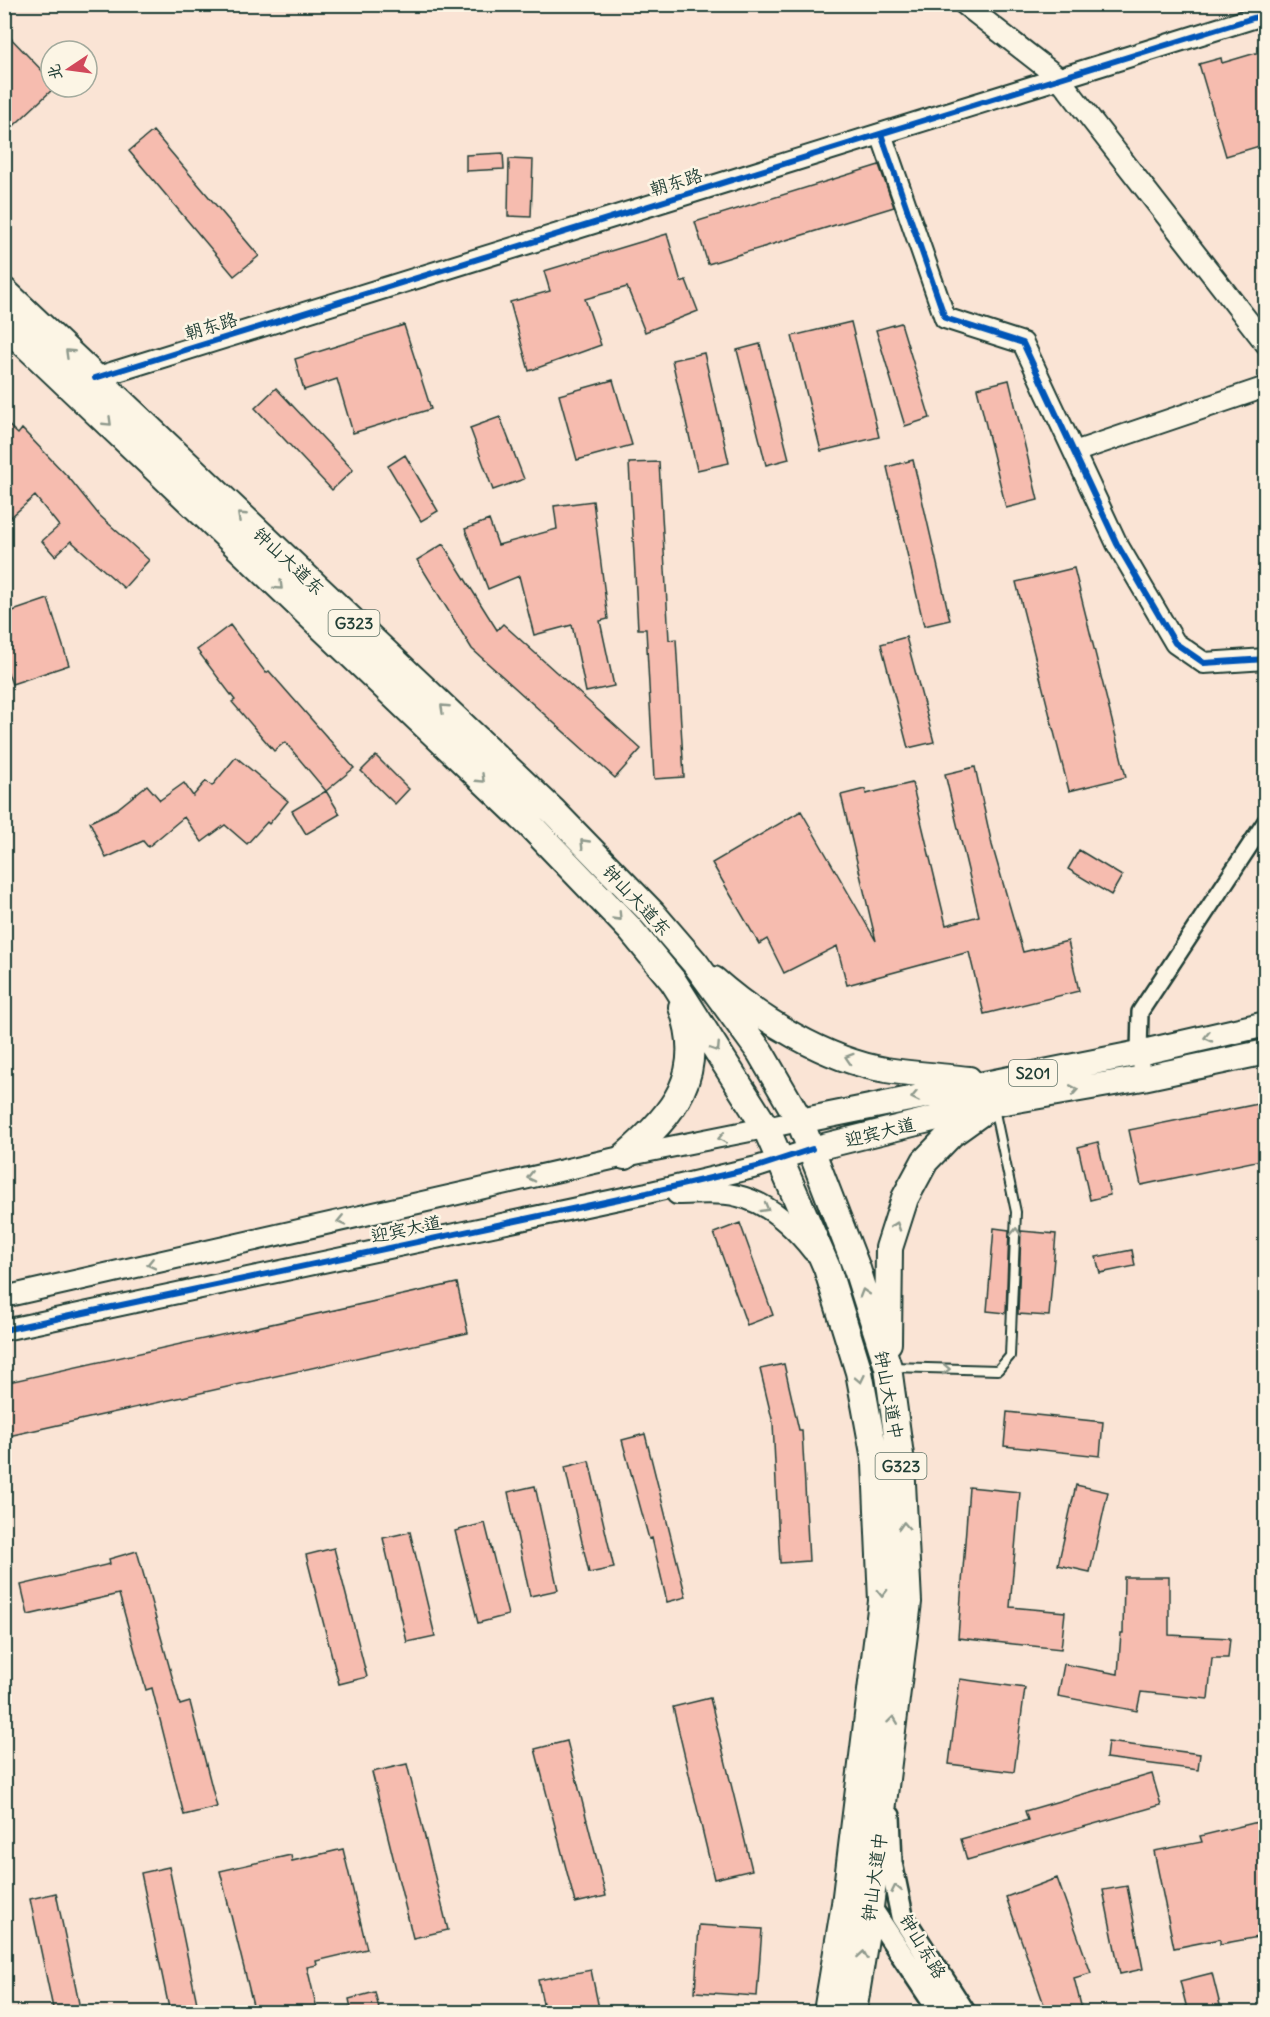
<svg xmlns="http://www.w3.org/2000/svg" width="1270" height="2017" viewBox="0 0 1270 2017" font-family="Delius,'LXGW WenKai TC',sans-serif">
  <rect width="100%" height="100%" fill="#fae4d5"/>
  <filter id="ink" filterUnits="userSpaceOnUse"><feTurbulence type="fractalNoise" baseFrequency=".0167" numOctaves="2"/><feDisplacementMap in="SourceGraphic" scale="12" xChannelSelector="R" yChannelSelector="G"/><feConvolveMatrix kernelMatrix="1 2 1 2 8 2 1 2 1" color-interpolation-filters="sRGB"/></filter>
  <g filter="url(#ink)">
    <!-- building -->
    <path fill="#f6bcaf" stroke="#1f3d34" stroke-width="1.5" d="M4,31L51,80V87H55L4,135Z
      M1266,50V144L1226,156L1199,64L1221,58L1222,63Z
      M153,131L259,256L234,276L129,151Z
      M503,153L504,169L466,171V155Z
      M509,159L533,160L531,217L508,216Z
      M879,165L894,207L708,264L695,222Z
      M667,234L681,282L686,280L698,311L645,332L627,287L585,299L601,345L529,371L510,302L550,291L544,271Z
      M851,322L879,437L821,451L792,336Z
      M901,323L930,418L905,426L876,330Z
      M404,325L431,409L353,433L337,379L304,390L295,359Z
      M760,344L789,459L766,465L737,350Z
      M704,353L729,463L697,470L672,360Z
      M613,380L632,445L577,460L559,395Z
      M1009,380L1038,500L1006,508L977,388Z
      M276,388L353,470L332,490L255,408Z
      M500,417L524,479L493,490L470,428Z
      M4,421L18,434L22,429L70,479L99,515L149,560L124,588L71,541L55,556L42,541L59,526L35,496L4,523Z
      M405,455L438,511L421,521L388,466Z
      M913,460L950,620L924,626L887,467Z
      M659,462L669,640L676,639L684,777L654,779L646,629H638L629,463Z
      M593,501L608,619L600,621L614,686L586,692L572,625L534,635L519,576L488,589L465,529L489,520L498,545L557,529L554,506Z
      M443,544L497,630L503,624L641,749L615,778L472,649L417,560Z
      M1074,568L1126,777L1069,791L1016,582Z
      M48,599L69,665L12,684L4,662V614Z
      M230,625L266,673L269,671L354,768L326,791L285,742L274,751L232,702L235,700L197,650Z
      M906,637L934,742L908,748L881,644Z
      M376,756L409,789L395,804L361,771Z
      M236,757L288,801L269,824L267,822L247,844L225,825L202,842L184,817L148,847L143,841L106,858L90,822L117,809L147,785L160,800L184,783L193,796L206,781L212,786Z
      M975,767L992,845L1023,952L1068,941L1079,991L984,1014L969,952L847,985L837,946L784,973L767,939L759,944L712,863L801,811L876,941L841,795L865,789L866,794L912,783L946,925L979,916L945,774Z
      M326,791L340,814L306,834L292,811Z
      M1079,850L1122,876L1111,895L1068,869Z
      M1258,1104L1266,1142V1159L1141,1185L1129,1130Z
      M1098,1142L1110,1195L1090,1200L1078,1147Z
      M740,1223L773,1315L747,1325L714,1233Z
      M994,1228L1009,1230L1006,1313L987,1311Z
      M1021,1231L1056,1234L1049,1316L1018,1314Z
      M1132,1250L1135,1266L1100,1273L1096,1257Z
      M457,1283L468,1333L4,1437V1383Z
      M784,1364L799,1430H802L809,1561L780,1563L773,1423L760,1369Z
      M1007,1412L1103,1422L1100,1456L1004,1446Z
      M645,1434L686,1597L667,1602L652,1538L649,1539L622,1440Z
      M589,1461L614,1568L589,1573L565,1467Z
      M1076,1485L1108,1492L1090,1572L1058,1565Z
      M535,1486L558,1590L530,1596L508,1492Z
      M969,1487L1020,1492L1010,1607L1065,1612L1061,1649L958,1638Z
      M485,1523L508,1615L478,1623L455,1531Z
      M410,1532L435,1636L407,1642L383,1538Z
      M334,1548L367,1677L339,1684L306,1555Z
      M137,1551L180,1705L190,1702L217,1807L184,1815L152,1688L146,1690L119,1594L28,1615L21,1585L110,1564L109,1559Z
      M1124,1577H1169V1635L1230,1638L1228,1658H1212L1208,1699L1141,1692L1137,1711L1058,1696L1064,1664L1118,1674L1121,1633H1123Z
      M960,1679L1025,1688L1014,1772L949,1764Z
      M710,1698L752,1870L714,1879L673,1707Z
      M567,1741L606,1896L575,1903L535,1749Z
      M1108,1742L1200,1754L1198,1770L1106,1758Z
      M407,1764L448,1930L413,1938L372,1772Z
      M1152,1774L1161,1805L967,1860L961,1839L1028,1820L1025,1811Z
      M1266,1820V1915L1260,1916L1264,1936L1220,1944V1939L1174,1948L1154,1851L1202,1842L1200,1836Z
      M343,1849L367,1949L316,1961L317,1965L307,1967L318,2013H255L220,1871L291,1855L292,1861Z
      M169,1867L199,2013H170L141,1873Z
      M1057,1878L1091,1973L1074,1978L1083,2013H1047L1006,1897Z
      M1127,1886L1143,1969L1120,1974L1103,1890Z
      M56,1893L81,2013H54L30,1899Z
      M699,1925L762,1929L757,1996L695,1992Z
      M591,1970L600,2013H545L538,1980Z
      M1212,1973L1222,2013H1188L1180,1981Z
      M375,1992L380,2013H352L349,1999Z"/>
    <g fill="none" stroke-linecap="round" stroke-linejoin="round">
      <!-- service casing -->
      <g stroke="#1f3d34" stroke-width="12">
        <path id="service" d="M892,1367L998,1370L1010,1356L1016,1212L994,1108"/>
      </g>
      <!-- minor casing -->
      <g stroke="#1f3d34" stroke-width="20">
        <path id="minor" d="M1143,1078L1139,1053L1140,1012L1266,821"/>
      </g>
      <!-- tertiary casing -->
      <g stroke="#1f3d34" stroke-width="24">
        <path id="tertiary" d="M964,4L1059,78L1266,344
          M881,134L945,318L1023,343L1117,544L1175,643L1204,663L1266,659
          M95,378L1266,14
          M1074,452L1266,387
          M677,1194C696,1194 720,1191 738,1196C769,1203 794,1227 813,1251
          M4,1297L625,1156L800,1121
          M4,1330L647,1193L757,1167L812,1149"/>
      </g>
      <!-- secondary casing -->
      <g stroke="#1f3d34" stroke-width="26">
        <path id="secondary" d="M889,1816L891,1863L902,1916L964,2012
          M870,1897V1907L940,2012"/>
      </g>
      <!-- primary casing -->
      <g stroke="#1f3d34" stroke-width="28">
        <path id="primary" d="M714,979C759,1019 826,1060 886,1070C914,1074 941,1076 969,1079
          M800,1121L1139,1053L1266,1024
          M812,1149L993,1104L1143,1078L1266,1052"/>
      </g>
      <!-- trunk casing -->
      <g stroke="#1f3d34" stroke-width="30">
        <path id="trunk" d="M4,291L554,812L652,913L695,963L760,1052L800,1121L857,1269L888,1367L901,1463L908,1602L870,1907L853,2012
          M4,324L531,826L630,929L673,981L766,1128L827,1268L859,1372L876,1464L882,1601L845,1904L827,2012
          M625,1156C674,1114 707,1074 682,1007
          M888,1343L889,1248L905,1198L925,1161L951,1134L993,1104"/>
      </g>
      <!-- service -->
      <use href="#service" stroke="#fcf5e5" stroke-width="8"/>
      <!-- minor -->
      <use href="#minor" stroke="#fcf5e5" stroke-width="15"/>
      <!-- tertiary -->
      <use href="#tertiary" stroke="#fcf5e5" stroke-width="20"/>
      <!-- secondary -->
      <use href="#secondary" stroke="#fcf5e5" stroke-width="21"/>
      <!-- primary -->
      <use href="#primary" stroke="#fcf5e5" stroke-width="24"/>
      <!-- trunk -->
      <use href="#trunk" stroke="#fcf5e5" stroke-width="26"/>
      <!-- cycleway casing -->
      <g stroke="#fcf5e5" stroke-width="10">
        <path id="cycleway" d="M881,134L945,318L1023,343L1117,544L1175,643L1204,663L1266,659
          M95,378L1266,14
          M4,1330L647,1193L757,1167L812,1149"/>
      </g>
      <!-- cycleway -->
      <use href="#cycleway" stroke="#0057b8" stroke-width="6"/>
    </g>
    <!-- one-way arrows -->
    <defs><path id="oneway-chevron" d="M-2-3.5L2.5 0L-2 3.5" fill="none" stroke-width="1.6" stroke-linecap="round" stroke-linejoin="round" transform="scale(1.5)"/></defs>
    <g stroke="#8e998c">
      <use href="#oneway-chevron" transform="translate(69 353) rotate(-136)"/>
      <use href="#oneway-chevron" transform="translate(108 422) rotate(44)"/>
      <use href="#oneway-chevron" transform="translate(241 516) rotate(-137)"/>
      <use href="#oneway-chevron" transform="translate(279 586) rotate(44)"/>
      <use href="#oneway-chevron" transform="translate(444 708) rotate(-137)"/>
      <use href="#oneway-chevron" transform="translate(481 779) rotate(44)"/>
      <use href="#oneway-chevron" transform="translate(584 843) rotate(-134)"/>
      <use href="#oneway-chevron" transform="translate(618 917) rotate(46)"/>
      <use href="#oneway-chevron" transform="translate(1208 1037) rotate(167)"/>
      <use href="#oneway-chevron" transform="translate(716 1048) rotate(57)"/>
      <use href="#oneway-chevron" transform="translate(849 1058) rotate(-162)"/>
      <use href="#oneway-chevron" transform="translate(1074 1090) rotate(-10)"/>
      <use href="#oneway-chevron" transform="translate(915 1097) rotate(168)"/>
      <use href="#oneway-chevron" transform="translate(722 1138) rotate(169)"/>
      <use href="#oneway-chevron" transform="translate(531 1177) rotate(167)"/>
      <use href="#oneway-chevron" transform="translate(765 1208) rotate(30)"/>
      <use href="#oneway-chevron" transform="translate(341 1221) rotate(167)"/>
      <use href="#oneway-chevron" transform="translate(896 1226) rotate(-72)"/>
      <use href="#oneway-chevron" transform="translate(1016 1232) rotate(-88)"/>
      <use href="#oneway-chevron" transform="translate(151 1264) rotate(167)"/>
      <use href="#oneway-chevron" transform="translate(864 1293) rotate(-107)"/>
      <use href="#oneway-chevron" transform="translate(946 1369) rotate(2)"/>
      <use href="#oneway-chevron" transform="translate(860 1379) rotate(78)"/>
      <use href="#oneway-chevron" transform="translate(904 1526) rotate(-93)"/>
      <use href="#oneway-chevron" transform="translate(882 1593) rotate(89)"/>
      <use href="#oneway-chevron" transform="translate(893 1720) rotate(-83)"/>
      <use href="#oneway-chevron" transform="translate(896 1889) rotate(-101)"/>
      <use href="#oneway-chevron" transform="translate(863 1955) rotate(-81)"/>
    </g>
  </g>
  <g text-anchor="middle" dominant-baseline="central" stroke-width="5" stroke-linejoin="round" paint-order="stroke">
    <!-- shield labels -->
    <g fill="#fcf5e5" stroke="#617469" stroke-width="1.5">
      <rect x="328.5" y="610" width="51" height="26" rx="4.5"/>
      <rect x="1009" y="1060" width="48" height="26" rx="4.5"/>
      <rect x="875.5" y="1453" width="51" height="26" rx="4.5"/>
    </g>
    <g font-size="16" font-weight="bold" fill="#1f3d34">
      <text x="354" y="623">G323</text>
      <text x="1033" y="1073">S201</text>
      <text x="901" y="1466">G323</text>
    </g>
    <!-- street labels -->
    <g font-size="18" fill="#1f3d34" stroke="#fcf5e5">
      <text transform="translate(676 182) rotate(-17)">朝东路</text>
      <text transform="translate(211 326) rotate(-17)">朝东路</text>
      <text transform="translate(289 561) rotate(43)">钟山大道东</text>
      <text transform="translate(637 900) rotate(47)">钟山大道东</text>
      <text transform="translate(880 1132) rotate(-14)">迎宾大道</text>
      <text transform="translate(406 1229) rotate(-12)">迎宾大道</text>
      <text transform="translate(889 1395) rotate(80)">钟山大道中</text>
      <text transform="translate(874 1877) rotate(-82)">钟山大道中</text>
      <text transform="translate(923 1946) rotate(59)">钟山东路</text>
    </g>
  </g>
  <!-- margin -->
  <rect width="1270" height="2017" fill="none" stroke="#fcf5e5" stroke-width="24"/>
  <rect x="12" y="12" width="1246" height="1993" fill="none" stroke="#1f3d34" stroke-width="2" filter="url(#ink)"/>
  <!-- north arrow -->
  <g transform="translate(69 69) rotate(257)"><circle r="28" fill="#fcf5e5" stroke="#a4ab9e" stroke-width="1.5"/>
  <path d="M0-4.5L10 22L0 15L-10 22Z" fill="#d1495b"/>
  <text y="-9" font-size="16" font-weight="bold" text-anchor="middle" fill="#1f3d34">北</text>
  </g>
</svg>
